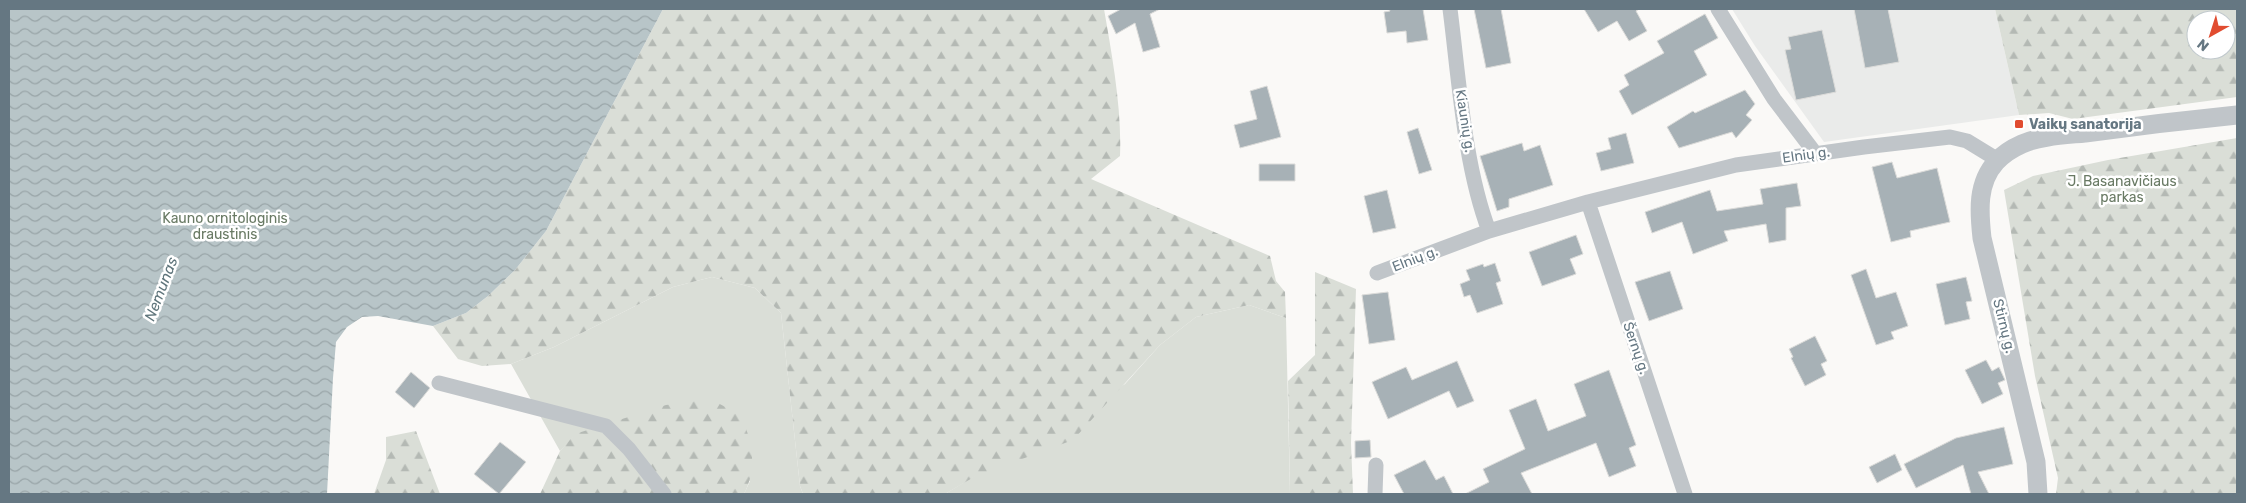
<svg xmlns="http://www.w3.org/2000/svg" width="2246" height="503" viewBox="0 0 2246 503" font-family="Rubik,sans-serif">
  <defs>
    <pattern id="forest-firs" width="22" height="20" patternUnits="userSpaceOnUse" patternTransform="scale(1.25)"><rect width="22" height="20" fill="#daded7"/><path d="M5 1l3.5 6h-7zM16 11l3.5 6h-7z" fill="#b4b9b4"/></pattern>
    <pattern id="water-waves" width="16" height="10" patternUnits="userSpaceOnUse" patternTransform="scale(1.25)"><rect width="16" height="10" fill="#b8c5c8"/><path d="M0 5q4-4 8 0t8 0" fill="none" stroke="#99a5a8"/></pattern>
  </defs>
  <rect width="100%" height="100%" fill="#faf9f7"/>
  <!-- built -->
  <path fill="#eaebea" d="M1732,9H1995L2019,115L1824,142L1755,46Z"/>
  <!-- green -->
  <path fill="#daded7" d="M712,277L755,288L781,313L800,486L803,494H744L750,481L576,434L560,451L511,364L554,347L673,287Z
    M1249,305L1286,318L1290,494H945L1125,384L1160,345L1196,317Z"/>
  <!-- forest -->
  <path fill="url(#forest-firs)" fill-rule="evenodd" d="M663,9H1104C1112,55 1122,109 1120,156L1091,179L1270,256L1276,281L1285,292L1286,318L1249,305L1196,317L1160,345L1073,440L974,477L945,494H803L800,486L781,313L755,288L712,277L673,287L554,347L511,364L482,366L458,359L433,326L466,313L488,296L515,270L546,231Z
    M1995,9H2237V97L2073,119L2049,113L2019,115ZM2196,20H2226V50H2196Z
    M2237,138V494H2056L2058,478L2035,376L2004,190L2033,176L2108,160Z
    M1315,272L1356,289L1351,443L1353,494H1290L1288,381L1315,355Z
    M710,399L741,415C752,442 758,467 744,494H540L560,451L575,434L666,405Z
    M416,431L440,494H374L386,460V437Z"/>
  <!-- water -->
  <path fill="url(#water-waves)" d="M9,9H663L546,231L515,270L488,296L466,313L433,326L378,316L362,317L347,327L336,342L333,378L327,494H9Z"/>
  <!-- building -->
  <path fill="#a7b1b6" stroke="#dbdbd9" d="M1121,9H1160L1150,14L1160,47L1143,52L1135,23L1116,34L1108,16Z
    M1389,9H1423L1428,40L1407,43L1406,31L1387,33L1384,12L1390,11Z
    M1474,9H1501L1511,63L1486,68Z
    M1584,9H1639L1636,11L1647,31L1629,41L1617,21L1598,32Z
    M1854,9H1888L1899,62L1865,68Z
    M1705,14L1718,38L1694,51L1707,75L1632,115L1619,91L1629,85L1624,75L1664,53L1657,41Z
    M1822,30L1836,92L1796,100L1785,50L1791,49L1788,37Z
    M1267,86L1281,137L1240,148L1234,125L1257,119L1250,91Z
    M1745,90L1755,104L1746,115L1752,120L1736,138L1732,132L1679,148L1667,127L1693,111L1695,113Z
    M1418,128L1432,170L1419,174L1407,132Z
    M1626,133L1634,163L1601,171L1596,153L1611,149L1608,138Z
    M1522,143L1524,151L1540,145L1553,185L1509,199V207L1497,211L1480,156Z
    M1892,162L1897,178L1937,168L1950,222L1910,231L1911,237L1891,242L1872,167Z
    M1259,164H1295V181H1259Z
    M1797,183L1801,206L1786,208V240L1769,243L1766,224L1724,231L1728,241L1693,254L1682,222L1652,233L1645,212L1710,190L1717,211L1763,204L1760,189Z
    M1387,190L1396,228L1373,233L1364,196Z
    M1576,235L1583,254L1570,259L1576,274L1542,286L1529,252Z
    M1495,263L1501,281L1496,283L1503,304L1477,313L1470,295L1464,297L1460,284L1470,280L1466,270L1483,264L1484,267Z
    M1866,269L1876,298L1896,292L1908,326L1891,332L1894,339L1876,345L1851,275Z
    M1670,271L1683,309L1649,321L1635,282Z
    M1966,277L1972,301L1966,302L1970,319L1945,325L1936,284Z
    M1388,292L1395,340L1369,344L1362,295Z
    M1815,336L1827,361L1821,364L1826,375L1805,386L1791,358L1793,357L1789,349Z
    M1986,360L1992,371L1999,367L2005,380L1998,383L2003,394L1982,404L1965,370Z
    M1457,361L1474,401L1457,408L1449,391L1388,419L1372,382L1406,367L1412,380Z
    M1609,370L1636,445L1629,448L1636,466L1609,477L1596,443L1521,473L1532,494H1465L1489,482L1483,469L1525,449L1509,410L1536,399L1548,431L1586,416L1574,384Z
    M411,372L430,388L414,408L395,392Z
    M2004,427L2013,464L1978,472L1989,494H1971L1963,465L1916,488L1904,464L1956,438Z
    M1370,440L1371,457L1355,458V441Z
    M500,442L526,462L499,494L474,474Z
    M1895,454L1902,470L1877,483L1869,467Z
    M1425,460L1436,480L1444,476L1453,494H1404L1394,475Z"/>
  <g fill="none" stroke-linecap="round" stroke-linejoin="round">
    <!-- minor -->
    <path stroke="#c0c5c9" stroke-width="15" d="M1450,9C1459,79 1464,165 1489,231
      M1718,9L1774,99L1815,153
      M1588,202L1685,494
      M1377,273L1489,231L1588,202L1736,165L1864,147L1950,137L1967,141L1998,160
      M439,383L606,426L629,449L664,494
      M1375,494L1376,465"/>
    <!-- tertiary -->
    <path stroke="#c0c5c9" stroke-width="19" d="M2038,494L2036,462L1982,238C1979,211 1977,183 1996,162C2003,154 2013,148 2022,144C2040,136 2065,135 2085,133C2136,126 2187,120 2237,115"/>
  </g>
  <!-- markers -->
  <rect fill="#e14c30" stroke="#fff" stroke-width="2" x="2014" y="119" width="10" height="10" rx="2.5"/>
  <g text-anchor="middle" dominant-baseline="central" stroke-width="5" stroke-linejoin="round" paint-order="stroke">
    <!-- street labels -->
    <g font-size="14" fill="#657782" stroke="#fff">
      <text transform="translate(1465 121) rotate(81)">Kiaunių g.</text>
      <text transform="translate(1806 155) rotate(-8)">Elnių g.</text>
      <text transform="translate(1415 259) rotate(-21)">Elnių g.</text>
      <text transform="translate(2004 326) rotate(76)">Stirnų g.</text>
      <text transform="translate(1636 348) rotate(71)">Šernų g.</text>
    </g>
    <!-- poi labels -->
    <g font-size="14" font-weight="bold" fill="#657782" stroke="#fff" text-anchor="start">
      <text x="2029" y="124">Vaikų sanatorija</text>
    </g>
    <!-- park labels -->
    <g font-size="14" fill="#697a64" stroke="#fff">
      <text x="2122" y="181">J. Basanavičiaus<tspan x="2122" dy="16">parkas</tspan></text>
      <text x="225" y="218">Kauno ornitologinis<tspan x="225" dy="16">draustinis</tspan></text>
    </g>
    <!-- water labels -->
    <g font-size="15" font-style="italic" fill="#60767c" stroke="#fff">
      <text transform="translate(161 289) rotate(-69)">Nemunas</text>
    </g>
  </g>
  <!-- border -->
  <rect width="2246" height="503" fill="none" stroke="#657782" stroke-width="20"/>
  <!-- north arrow -->
  <g transform="translate(2211 35) rotate(219)"><circle r="24" fill="#ffffff" stroke="#c1c9cd"/>
  <path d="M0-4L9 19L0 12L-9 19Z" fill="#e14c30"/>
  <text y="-8" font-size="14" font-weight="bold" text-anchor="middle" fill="#657782">N</text>
  </g>
</svg>
